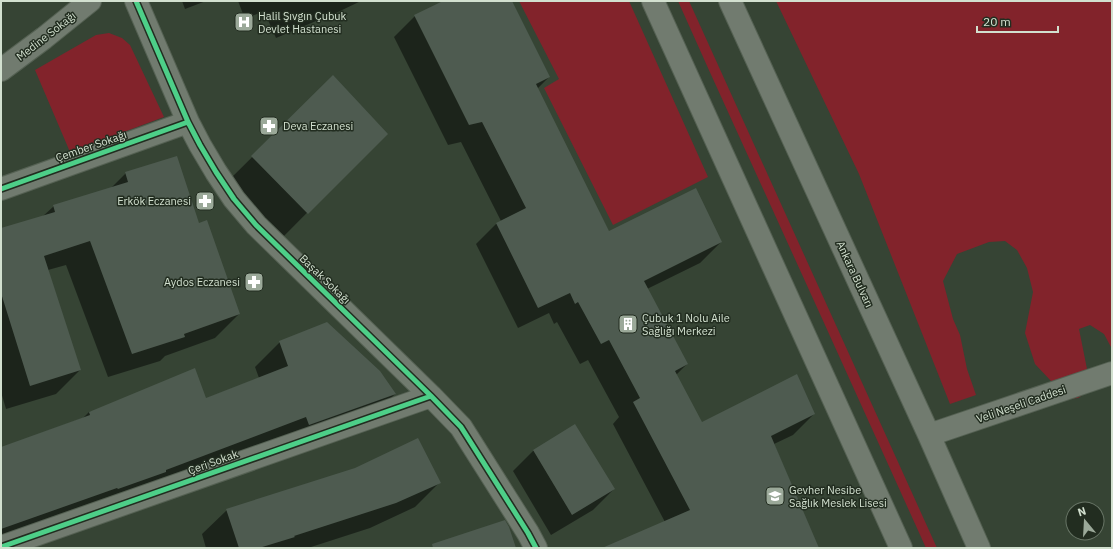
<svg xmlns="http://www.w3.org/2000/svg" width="1113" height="549" viewBox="0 0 1113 549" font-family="'IBM Plex Sans',sans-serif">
  <rect width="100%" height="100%" fill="#364434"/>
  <!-- green -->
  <path fill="#82232b" d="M519,1H629L708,177L613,225L544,88L559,79Z
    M678,1H689L937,548H926L820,314L708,68Z
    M776,1H1112V349L1104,334L1090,325L1079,329L1091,389L1078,398L1066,399L1051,381L1035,364L1025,333L1033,292L1027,268L1017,250L1005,241L989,242L957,254L943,281L953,319L960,335L967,369L976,395L950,404L859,174Z
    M109,33L122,38L130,45L164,117L70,152L35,70L96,35Z"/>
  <!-- shadow -->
  <path fill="#0007" d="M182,1H206L185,9Z
    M238,1H361L317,22L316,21L276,38L264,11L245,19Z
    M446,1H511L549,77L537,89L609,232L721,242L700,263L647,289L687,364L676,375L701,423L814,414L793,435L774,444L818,548H611L665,522L613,424L619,417L588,360L580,364L557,322L554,324L549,313L518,328L476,244L496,224L501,221L461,142L448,145L394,37L415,16Z
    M333,77L386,133L282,238L227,182Z
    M126,173L198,224L239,314L215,338L165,356L160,361L108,377L66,265L48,270L80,370L56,394L6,409L1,392V229L42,217L54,206L111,188Z
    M280,342L395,394L370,419L1,544V448L83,418L89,412L205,399L259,378L255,367Z
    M575,426L614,489L593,510L551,535L513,471L533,451Z
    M440,482L415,507L370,528L308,548H206L202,534L227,510Z"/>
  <!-- building -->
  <path fill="#4e5b50" d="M443,1H512L550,77L536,84L609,231L696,188L722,242L644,281L688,364L675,371L702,422L797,374L815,414L771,436L819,548H602L690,510L633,402L640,398L609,340L601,344L578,302L575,304L570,293L538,308L496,223L526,208L482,122L469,125L414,15Z
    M333,75L388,134L308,214L251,156Z
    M177,156L199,223L207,220L240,314L184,334L185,337L132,354L90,241L44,256L81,370L30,386L1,293V228L55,212L53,205L128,182L125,172Z
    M327,322L380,371L396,394L309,425L306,417L166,470V472L118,489L117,488L1,529V447L90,415L89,412L195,368L206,398L288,366L279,341Z
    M575,424L615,489L572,515L533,450Z
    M418,438L441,483L396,503L294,536L295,537L259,548H239L226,509L355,468Z
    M505,520L509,527L516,548H433L432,544Z"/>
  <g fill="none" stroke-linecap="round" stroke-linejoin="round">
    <!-- street casing -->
    <g stroke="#556153" stroke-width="24">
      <path id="street" d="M136,1L188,122L200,145L216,172L234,199L256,225L431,396L461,427L528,533L536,548
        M1,70L44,38L90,1
        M1,189L188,122
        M1,547L431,396"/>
    </g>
    <!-- secondary casing -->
    <g stroke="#556153" stroke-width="24">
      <path id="secondary" d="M653,1L901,548
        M730,1L929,435L979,548
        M929,435L1112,373"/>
    </g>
    <!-- street -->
    <use href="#street" stroke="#717b6f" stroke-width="22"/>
    <!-- secondary -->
    <use href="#secondary" stroke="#717b6f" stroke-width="22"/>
    <!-- cycleway casing -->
    <g stroke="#222d20" stroke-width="8">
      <path id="cycleway" d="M136,1L188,122L200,145L216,172L234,199L256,225L431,396L461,427L528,533L536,548
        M1,189L188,122
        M1,547L431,396"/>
    </g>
    <!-- cycleway -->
    <use href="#cycleway" stroke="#4dcf88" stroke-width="5"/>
  </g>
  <!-- icons -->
  <defs>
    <g id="hospital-square" transform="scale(1)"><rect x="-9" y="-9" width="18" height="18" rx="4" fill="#9ba999" stroke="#222d20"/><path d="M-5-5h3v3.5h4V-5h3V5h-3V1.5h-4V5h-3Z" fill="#fff"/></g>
    <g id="pharmacy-square" transform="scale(1)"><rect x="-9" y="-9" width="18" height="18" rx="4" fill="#9ba999" stroke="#222d20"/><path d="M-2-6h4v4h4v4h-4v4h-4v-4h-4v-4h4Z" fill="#fff"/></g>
    <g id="building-square" transform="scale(1)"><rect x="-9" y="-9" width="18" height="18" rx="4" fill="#9ba999" stroke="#222d20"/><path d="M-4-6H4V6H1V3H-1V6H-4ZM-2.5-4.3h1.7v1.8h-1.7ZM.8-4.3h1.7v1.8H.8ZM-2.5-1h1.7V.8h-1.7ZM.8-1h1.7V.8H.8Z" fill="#fff"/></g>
    <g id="school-square" transform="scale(1)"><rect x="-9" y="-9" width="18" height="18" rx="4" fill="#9ba999" stroke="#222d20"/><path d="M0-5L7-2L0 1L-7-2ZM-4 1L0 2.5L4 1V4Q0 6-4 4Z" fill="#fff"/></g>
  </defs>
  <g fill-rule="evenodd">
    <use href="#hospital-square" x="244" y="22"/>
    <use href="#pharmacy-square" x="269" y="126"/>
    <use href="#pharmacy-square" x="205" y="201"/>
    <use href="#pharmacy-square" x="254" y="282"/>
    <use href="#building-square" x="628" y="324"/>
    <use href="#school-square" x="775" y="496"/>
  </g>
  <g text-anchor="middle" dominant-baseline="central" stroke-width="3" stroke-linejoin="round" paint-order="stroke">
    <!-- poi labels -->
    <g font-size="11" fill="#d2e0cf" stroke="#222d20" text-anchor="start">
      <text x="258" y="16">Halil Şıvgın Çubuk<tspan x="258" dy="13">Devlet Hastanesi</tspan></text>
      <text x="283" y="126">Deva Eczanesi</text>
      <text x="191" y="201" text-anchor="end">Erkök Eczanesi</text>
      <text x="240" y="282" text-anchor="end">Aydos Eczanesi</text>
      <text x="642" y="318">Çubuk 1 Nolu Aile<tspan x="642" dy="13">Sağlığı Merkezi</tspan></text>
      <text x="789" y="490">Gevher Nesibe<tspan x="789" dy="13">Sağlık Meslek Lisesi</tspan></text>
    </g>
    <!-- street labels -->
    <g font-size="11" fill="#d2e0cf" stroke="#222d20">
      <text transform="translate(46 36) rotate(-38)">Medine Sokağı</text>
      <text transform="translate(91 146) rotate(-19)">Çember Sokağı</text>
      <text transform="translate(855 274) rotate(65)">Ankara Bulvarı</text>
      <text transform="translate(325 279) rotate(44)">Başak Sokağı</text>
      <text transform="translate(1021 404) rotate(-19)">Veli Neşeli Caddesi</text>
      <text transform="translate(213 462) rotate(-20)">Çeri Sokak</text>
    </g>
  </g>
  <!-- border -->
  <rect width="1113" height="549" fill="none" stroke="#d2e0cf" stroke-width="4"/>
  <!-- north arrow -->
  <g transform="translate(1085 521) rotate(342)"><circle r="19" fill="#222d20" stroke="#687566"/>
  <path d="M0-3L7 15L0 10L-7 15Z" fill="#9ba999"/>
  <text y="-6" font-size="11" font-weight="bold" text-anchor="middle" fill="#d2e0cf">N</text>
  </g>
  <!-- scale -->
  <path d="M977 26v6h81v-6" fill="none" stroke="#d2e0cf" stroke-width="2"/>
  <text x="983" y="26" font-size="12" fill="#d2e0cf" stroke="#222d20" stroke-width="3" paint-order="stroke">20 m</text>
</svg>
